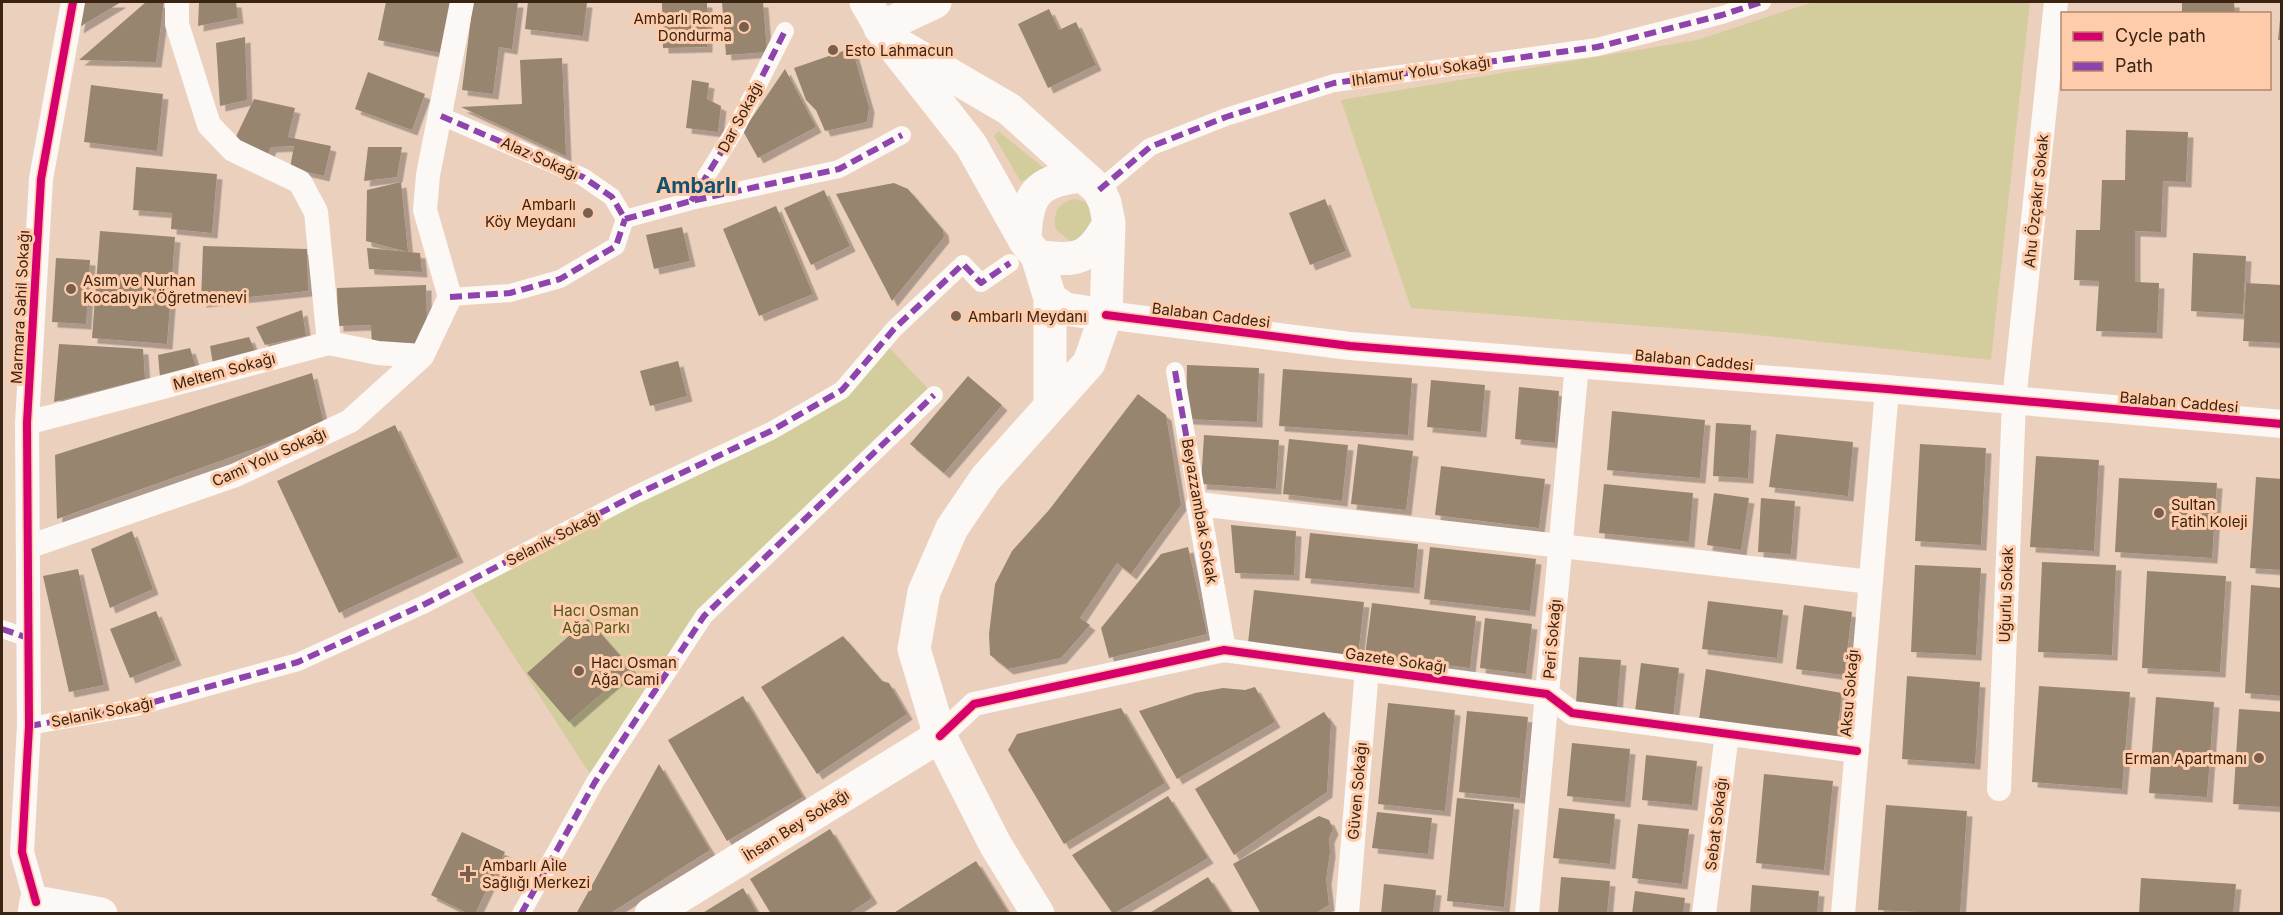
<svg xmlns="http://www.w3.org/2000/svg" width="2283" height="915" viewBox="0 0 2283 915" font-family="Inter,sans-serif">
  <defs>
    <filter id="shadow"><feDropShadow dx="5.5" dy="5.5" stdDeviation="0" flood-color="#0004"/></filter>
  </defs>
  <rect width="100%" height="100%" fill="#ebd0bd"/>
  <!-- green -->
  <path fill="#d3cd9e" d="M1813,2H2030L1991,360L1737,333L1411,308L1341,100L1697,40Z
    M998,131L1044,168L1021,182L994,136Z
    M1074,199L1088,203L1095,229L1072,242L1056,230C1052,214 1058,202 1074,199Z
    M883,341L934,395L704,616L595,782L466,582L842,390Z"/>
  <!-- building -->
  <path fill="#978570" filter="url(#shadow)" d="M83,2H121L78,28Z
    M146,2H164L156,62L79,60Z
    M199,2H236L238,18L198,26Z
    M386,2H451L440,53L378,40Z
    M473,2H518L512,49L499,47L493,94L462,90Z
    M528,2H587L583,36L525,29Z
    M662,2H707V47L663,48Z
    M722,2H763L767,52L726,55Z
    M2182,2H2234L2235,14H2182Z
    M1049,9L1059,30L1076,22L1096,65L1048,88L1018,24Z
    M2280,20L2282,21V40H2278Z
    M245,37L247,100L220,106L216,43Z
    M852,48L869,107L867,122L825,131L816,110L806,100L794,68Z
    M562,58L566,156L461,107L522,104L520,60Z
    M785,69L816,127L758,158L743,131Z
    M368,72L425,94L412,130L355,109Z
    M692,80L709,83L707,99L721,106L718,132L686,128Z
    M91,85L163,94L157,151L84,142Z
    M254,99L295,108L288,137L331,146L324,176L290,168L294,146L271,147L265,161L232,145Z
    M2126,130L2188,132L2186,182L2163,181L2161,232L2135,231V282L2159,283L2157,333L2096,331L2099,281L2074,280L2076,230H2100L2102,180H2125Z
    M368,147H402L397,177L364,181Z
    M136,167L217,174L212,233L171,229L172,213L133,210Z
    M401,182L408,252L420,253L422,272L369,269L367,248L408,252L366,241L367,190Z
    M894,183L908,189L943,230L944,237L892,301L836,194Z
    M824,190L850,246L811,265L784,208Z
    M1325,199L1346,251L1310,265L1289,213Z
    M776,206L813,294L759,316L723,229Z
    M682,227L690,261L654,269L646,235Z
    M100,231L175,237L167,344L92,338Z
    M203,246L307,249L308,291L201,302Z
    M2193,253L2246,256L2243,314L2191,311Z
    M56,258L90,260L86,324L52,322Z
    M2246,283L2282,285V343L2243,341Z
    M426,285L427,325L416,347L372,348L371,325L338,326L337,288Z
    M302,310L306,336L265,345L256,327Z
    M249,337L255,351L213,364L210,346Z
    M59,344L143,349L145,379L54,402Z
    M190,348L196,367L160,377L158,355Z
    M678,361L687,396L650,406L640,371Z
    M1187,365L1259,368L1257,422L1186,419Z
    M1283,369L1412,378L1408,435L1279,426Z
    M312,373L324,424L57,519L55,455Z
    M968,376L1002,405L944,473L910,444Z
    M1431,380L1485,385L1481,432L1427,427Z
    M1519,387L1559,391L1555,443L1515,439Z
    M1138,394L1166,415L1181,505L1131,574L1117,563L1080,618L1090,625L1061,658L1008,669L990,655L989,634L995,584L1012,551L1049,510Z
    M1612,411L1705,420L1700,478L1607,470Z
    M1716,423L1751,425L1748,478L1713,476Z
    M395,425L458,557L339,613L277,481Z
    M1776,434L1853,442L1848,496L1769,487Z
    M1204,435L1279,440L1276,489L1201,484Z
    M1289,439L1348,445L1342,501L1283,494Z
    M1358,444L1413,451L1406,510L1351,504Z
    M1920,444L1986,448L1981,545L1915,541Z
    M2036,456L2099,460L2094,551L2030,547Z
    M1441,466L1545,479L1539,528L1435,515Z
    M2256,477L2282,479V570L2250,568Z
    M2119,478L2217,483L2212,558L2115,552Z
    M1604,484L1693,493L1689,542L1599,533Z
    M1714,493L1749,498L1741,550L1707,545Z
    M1761,498L1795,501L1791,554L1758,552Z
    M1231,525L1296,531L1294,575L1235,573Z
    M132,531L153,589L110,608L91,549Z
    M1310,533L1418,544L1414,588L1305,578Z
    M1188,547L1207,634L1109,658L1101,628L1161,554Z
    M1430,547L1536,559L1530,611L1424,599Z
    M2042,562L2116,565L2112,655L2038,652Z
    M1915,565L1981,568L1976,655L1911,652Z
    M78,569L104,685L69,692L43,576Z
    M2147,571L2226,576L2220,672L2142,668Z
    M2251,585L2282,588V696L2245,693Z
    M1254,590L1364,602L1358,656L1248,643Z
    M1708,601L1783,610L1777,658L1702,649Z
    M1372,603L1476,616L1470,668L1365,655Z
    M1804,605L1852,612L1844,675L1796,669Z
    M156,611L176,660L130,678L110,629Z
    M1485,618L1532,624L1526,674L1480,668Z
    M588,619L631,668L569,722L527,673Z
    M843,636L882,681L889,683L907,714L817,774L761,687Z
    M1579,657L1621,660L1617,707L1576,704Z
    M1641,663L1679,668L1673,717L1635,712Z
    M1706,669L1842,693L1836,745L1699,720Z
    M1907,676L1980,682L1975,764L1902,759Z
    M2039,686L2130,692L2122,789L2032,782Z
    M1255,687L1275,722L1177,779L1139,711L1195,693L1223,688L1245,690Z
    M743,696L803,797L727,841L668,740Z
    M2156,697L2214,702L2207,797L2149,793Z
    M1388,703L1455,710L1445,811L1378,804Z
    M1121,708L1165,783L1064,844L1008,750L1017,734Z
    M2239,709L2282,712V807L2233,804Z
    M1467,711L1528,717L1520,798L1459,792Z
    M1324,712L1331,722L1327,792L1234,855L1195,789Z
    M1572,743L1630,749L1625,802L1567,796Z
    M1646,755L1697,761L1692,805L1642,800Z
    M659,764L710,850L609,914H576Z
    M1764,774L1833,781L1824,870L1756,863Z
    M1168,796L1208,858L1113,914L1072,855Z
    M1457,798L1514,804L1504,907L1447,901Z
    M1886,805L1967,811L1960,914L1878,910Z
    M1559,808L1615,814L1610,864L1553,858Z
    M1377,812L1432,818L1428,854L1372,848Z
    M1319,816L1329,820L1333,829L1329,838L1330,852L1326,879L1329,905L1314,914H1261L1233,864Z
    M1638,824L1689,829L1682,884L1632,878Z
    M830,829L872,898L848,914H771L750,879Z
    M462,832L505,852L475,914H469L431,895Z
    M976,861L1009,914H892Z
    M1208,877L1232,914H1148Z
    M1561,877L1610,881L1607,914H1558Z
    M2141,878L2236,884L2233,914H2139Z
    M1384,884L1436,890L1433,914H1381Z
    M1752,885L1819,891L1817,914H1750Z
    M743,888L758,914H701Z
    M1635,891L1685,898L1683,914H1632Z"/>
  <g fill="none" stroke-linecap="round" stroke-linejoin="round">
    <!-- pedestrian -->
    <path stroke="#fcf8f5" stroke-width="18" d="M441,116L583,177L612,197L625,219
      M1099,190L1150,147L1226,117L1334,83L1597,47L1722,15L1762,2
      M691,201L735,130L785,31
      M625,219L691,201L839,169L902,135
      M450,297L510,293L560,279L616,246L625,219
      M1175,371L1198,504
      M2,629L28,638
      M29,726L132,708L298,662L425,604L635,495L771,431L842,390L894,329L963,264L981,283L1010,263
      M521,914L595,782L704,616L934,395"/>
    <!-- minor -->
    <path stroke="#fcf8f5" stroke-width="24" d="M177,2V24L209,125L233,150L300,182L316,212L329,343
      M27,423L329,343L378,353L422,356
      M28,547L236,475L350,421L422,356L450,297L425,210L428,175L462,2
      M1224,650L1198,504L1871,582
      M940,736L974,704L1224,650L1547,694L1572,713L1857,751
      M1999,789L2014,401L2056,2
      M36,902L22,852L29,726L27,423L41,179L73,2
      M1347,914L1367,669
      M1527,914L1577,364
      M1704,914L1727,734
      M1843,914L1887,389"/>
    <!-- tertiary -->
    <path stroke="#fcf8f5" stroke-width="28" d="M1106,315L1350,346L1887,389L2282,424"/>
    <!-- secondary -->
    <path stroke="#fcf8f5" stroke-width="33" d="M880,28L935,2"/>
    <!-- primary -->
    <path stroke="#fcf8f5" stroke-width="33" d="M866,2L887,38L971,145L1025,241L1037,256L1050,298V405
      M887,38L1009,109L1099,190L1105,203L1109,223L1106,315L1089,363L986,478L952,528L924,592L914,649L940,736L995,844L1038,914
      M1025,241C1026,196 1035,180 1083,176
      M1037,256C1076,262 1090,260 1109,223
      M1050,298L1065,309L1106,315
      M34,914L36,902L101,914
      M651,914L940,736"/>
    <!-- quiet -->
    <path stroke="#8e44ad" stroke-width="6" stroke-dasharray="12 6" stroke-linecap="butt" d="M441,116L583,177L612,197L625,219
      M1099,190L1150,147L1226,117L1334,83L1597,47L1722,15L1762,2
      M691,201L735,130L785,31
      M625,219L691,201L839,169L902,135
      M450,297L510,293L560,279L616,246L625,219
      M1175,371L1198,504
      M2,629L28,638
      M29,726L132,708L298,662L425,604L635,495L771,431L842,390L894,329L963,264L981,283L1010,263
      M521,914L595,782L704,616L934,395"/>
    <!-- cycleway casing -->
    <g stroke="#feccaa" stroke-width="11">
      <path id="cycleway" d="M1106,315L1350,346L1887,389L2282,424
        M940,736L974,704L1224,650L1547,694L1572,713L1857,751
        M36,902L22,852L29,726L27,423L41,179L73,2"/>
    </g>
    <!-- cycleway -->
    <use href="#cycleway" stroke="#d6006c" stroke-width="8"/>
  </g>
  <!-- markers -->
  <g fill="#79604e" stroke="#feccaa" stroke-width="2">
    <circle cx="744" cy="27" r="6"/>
    <circle cx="833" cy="50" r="6"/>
    <circle cx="588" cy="213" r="6"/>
    <circle cx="71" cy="289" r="6"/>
    <circle cx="956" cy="316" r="6"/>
    <circle cx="2159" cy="513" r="6"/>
    <circle cx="579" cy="671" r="6"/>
    <circle cx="2259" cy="758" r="6"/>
    <path d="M465 865h6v6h6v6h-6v6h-6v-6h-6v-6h6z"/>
  </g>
  <g text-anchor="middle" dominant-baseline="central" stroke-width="6" stroke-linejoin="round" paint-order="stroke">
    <!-- poi labels -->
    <g font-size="15" fill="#3b2312" stroke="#feccaa" text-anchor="start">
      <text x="732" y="18" text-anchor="end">Ambarlı Roma<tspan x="732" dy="17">Dondurma</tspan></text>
      <text x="845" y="50">Esto Lahmacun</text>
      <text x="576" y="204" text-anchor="end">Ambarlı<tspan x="576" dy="17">Köy Meydanı</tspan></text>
      <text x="83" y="280">Asım ve Nurhan<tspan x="83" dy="17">Kocabıyık Öğretmenevi</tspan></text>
      <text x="968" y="316">Ambarlı Meydanı</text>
      <text x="2171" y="504">Sultan<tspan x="2171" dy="17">Fatih Koleji</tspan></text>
      <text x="591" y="662">Hacı Osman<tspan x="591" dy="17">Ağa Cami</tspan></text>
      <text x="2247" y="758" text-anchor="end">Erman Apartmanı</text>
      <text x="482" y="865">Ambarlı Aile<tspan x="482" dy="17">Sağlığı Merkezi</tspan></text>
    </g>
    <!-- street labels -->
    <g font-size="15" fill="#3b2312" stroke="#feccaa">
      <text transform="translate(1421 71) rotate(-8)">Ihlamur Yolu Sokağı</text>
      <text transform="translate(740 117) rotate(-62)">Dar Sokağı</text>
      <text transform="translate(540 158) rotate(24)">Alaz Sokağı</text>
      <text transform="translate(2036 201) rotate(-84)">Ahu Özçakır Sokak</text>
      <text transform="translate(20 307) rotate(-87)">Marmara Sahil Sokağı</text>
      <text transform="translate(1211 315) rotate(7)">Balaban Caddesi</text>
      <text transform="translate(1694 360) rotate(5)">Balaban Caddesi</text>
      <text transform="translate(224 371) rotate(-15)">Meltem Sokağı</text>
      <text transform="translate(2179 402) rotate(5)">Balaban Caddesi</text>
      <text transform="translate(269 457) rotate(-24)">Cami Yolu Sokağı</text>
      <text transform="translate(1200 511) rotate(80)">Beyazzambak Sokak</text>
      <text transform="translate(553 538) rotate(-27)">Selanik Sokağı</text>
      <text transform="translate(2006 595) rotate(-88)">Uğurlu Sokak</text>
      <text transform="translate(1552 639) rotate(-85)">Peri Sokağı</text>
      <text transform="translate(1396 660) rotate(8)">Gazete Sokağı</text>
      <text transform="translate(1849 693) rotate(-85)">Aksu Sokağı</text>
      <text transform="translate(102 712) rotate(-11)">Selanik Sokağı</text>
      <text transform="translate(1357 791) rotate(-85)">Güven Sokağı</text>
      <text transform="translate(1716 824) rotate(-83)">Sebat Sokağı</text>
      <text transform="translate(796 825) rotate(-32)">İhsan Bey Sokağı</text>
    </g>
    <!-- park labels -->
    <g font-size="15" fill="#50581a" stroke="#feccaa">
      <text x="596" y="610">Hacı Osman<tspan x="596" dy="17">Ağa Parkı</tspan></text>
    </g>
    <!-- district labels -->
    <g font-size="21" font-weight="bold" fill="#125170" stroke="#feccaa">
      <text x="696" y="185">Ambarlı</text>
    </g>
  </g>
  <!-- border -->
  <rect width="2283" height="915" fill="none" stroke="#3b2312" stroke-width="6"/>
  <!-- legend -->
  <rect x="2061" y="12" width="210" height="78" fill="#feccaa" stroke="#b0886d" stroke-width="1.5"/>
  <rect x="2073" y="32" width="30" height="9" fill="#d6006c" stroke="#b0886d" stroke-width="1.5"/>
  <text x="2115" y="42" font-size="18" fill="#3b2312">Cycle path</text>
  <rect x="2073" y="62" width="30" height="9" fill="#8e44ad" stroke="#b0886d" stroke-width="1.5"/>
  <text x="2115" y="72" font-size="18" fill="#3b2312">Path</text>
</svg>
